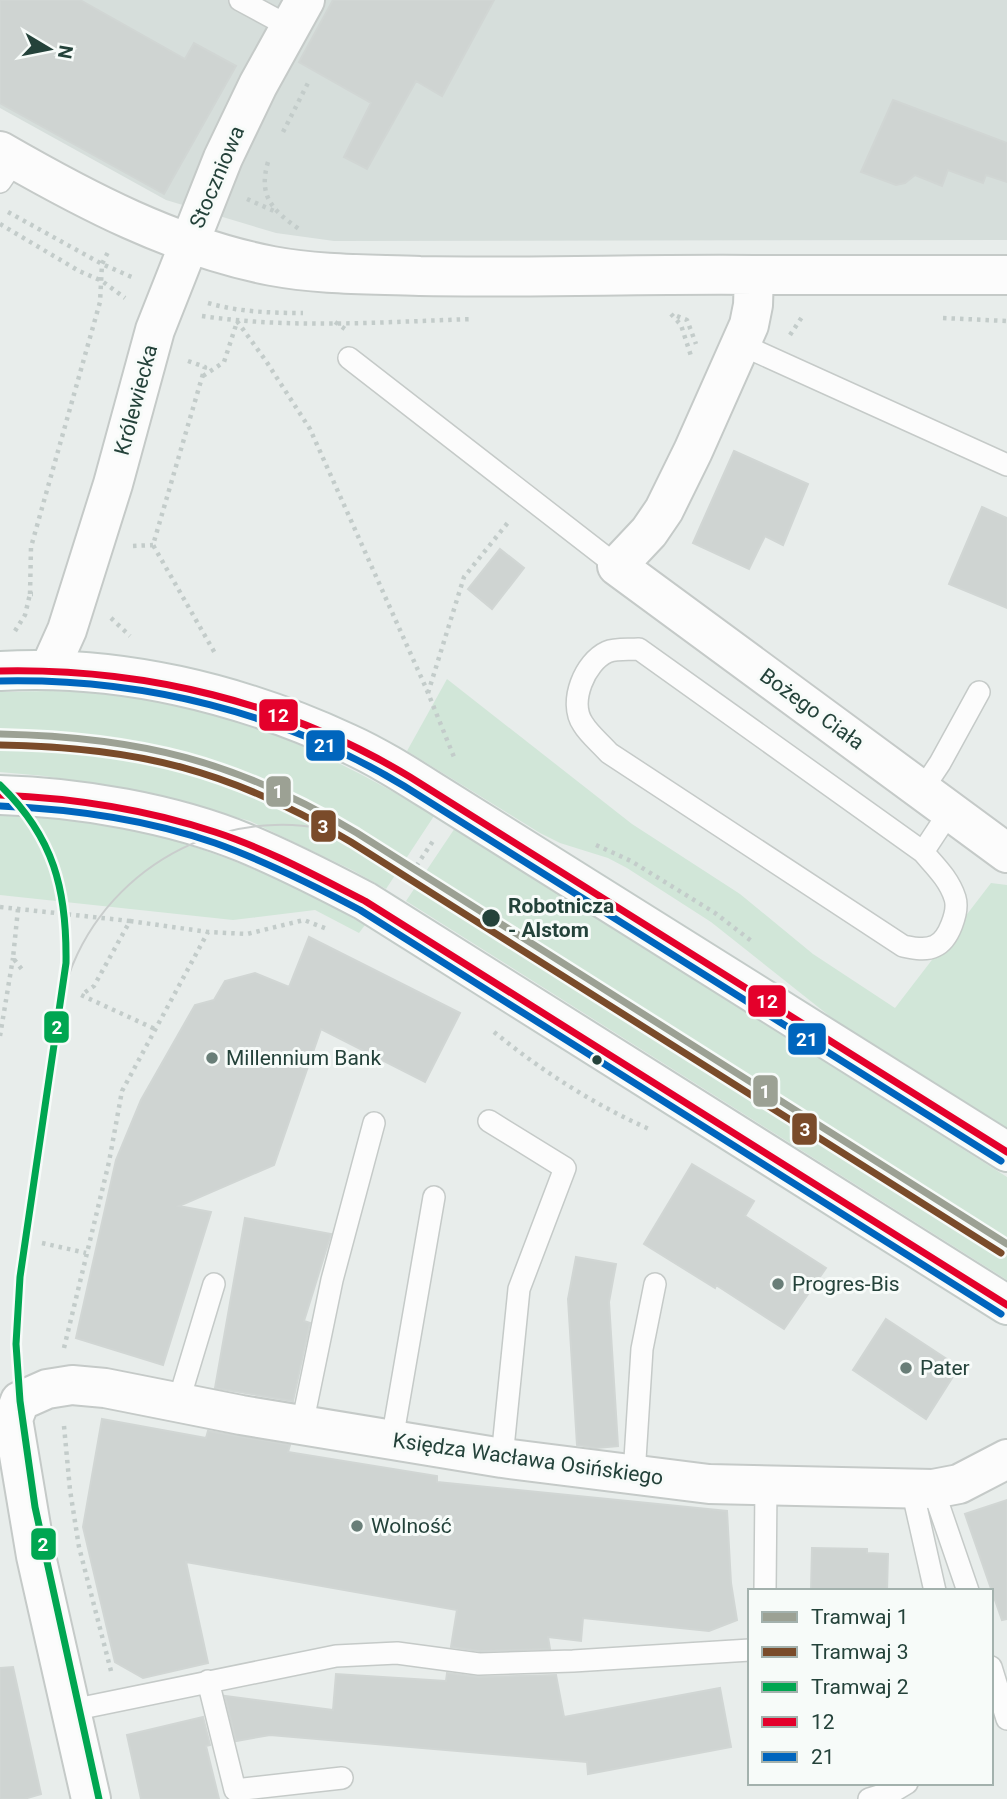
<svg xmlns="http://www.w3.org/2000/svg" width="1007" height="1799" viewBox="0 0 1007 1799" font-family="Roboto,sans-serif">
  <rect width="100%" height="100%" fill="#e8edeb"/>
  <!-- built -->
  <path fill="#d6dedb" d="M0,0H1007V240L334,241L276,233L166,200L0,108Z"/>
  <!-- green -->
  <path fill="#d1e6d8" d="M447,679L632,824L740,894L813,954L895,1008L991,883L1007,885V1129L837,1022L711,922L627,868L608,858L560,843L540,833L407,751Z
    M51,691C71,692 91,692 110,694C227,706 335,755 434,816L386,889L352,870L250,821L134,790L44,776L0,772V692Z
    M0,815C20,816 39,816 59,818C168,829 271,870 365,925L359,933L315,910L233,920L0,895Z
    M455,828L1007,1177V1280L406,901Z"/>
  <!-- building -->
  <path fill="#cfd4d2" stroke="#d1d6d4" stroke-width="2" d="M0,0H80L185,59L194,43L236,66L164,194L0,103Z
    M333,0H494L442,96L416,81L367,169L344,157L371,103L299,62Z
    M893,100L1007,143V182L986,175L983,183L948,170L942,186L915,175L905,183L896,185L861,172Z
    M734,451L808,484L783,545L765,536L749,569L693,543Z
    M982,507L1007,518V608L949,584Z
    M500,549L524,568L492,609L468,589Z
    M309,937L460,1013L425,1082L321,1029L274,1165L179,1206L211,1212L163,1365L76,1338L116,1160L141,1100L195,1005L214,1000L225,981L255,973L289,987Z
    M692,1164L754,1201L745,1216L826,1268L784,1329L716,1285L715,1288L644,1244Z
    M245,1218L331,1234L304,1321L310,1323L293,1401L215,1388Z
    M576,1257L616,1264L609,1302L618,1446L596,1448L577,1445L568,1299Z
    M886,1319L959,1367L926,1419L853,1370Z
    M102,1419L206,1438L208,1431L290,1445L288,1452L437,1476V1482L727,1511L731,1583L737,1620L709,1631L583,1618L581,1641L548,1637L550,1649L480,1651L451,1647L457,1610L186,1562L208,1663L143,1678L115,1662L83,1527Z
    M1007,1500V1619L1002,1620L965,1514Z
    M812,1548L867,1549V1553L888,1554L887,1591H811Z
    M13,1667L41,1794L24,1799H0V1668Z
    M447,1673L479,1677L556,1675L564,1717L720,1688L731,1747L588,1774L587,1762L270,1735L236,1741L225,1696L333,1710L336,1674L446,1681Z
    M203,1717L210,1745L206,1746L219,1799H141L127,1735Z"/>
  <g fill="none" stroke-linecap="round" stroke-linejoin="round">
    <!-- lane casing -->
    <g stroke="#c5cac8" stroke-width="24">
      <path id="lane" d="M240,0L290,27
        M0,182L15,160
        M740,344L1007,465
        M349,358L617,566
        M922,790L940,763L979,692
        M923,852C935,866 949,879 955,898C959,911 949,940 935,946C925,951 913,948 903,946L609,753C600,743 589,734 583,724C568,702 585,662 607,652C616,648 629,650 639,649L923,852L950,811
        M489,1121L565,1168L519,1289L502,1458
        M178,1403L214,1284
        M302,1425L332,1280L374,1123
        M392,1440L434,1197
        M634,1475L642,1349L655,1284
        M912,1489L935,1591
        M933,1489L968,1591
        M765,1591L766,1486
        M991,1667L1007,1719
        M208,1681L235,1790L342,1778
        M72,1710L336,1656L397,1653L479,1664L573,1661L750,1650
        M869,1799L892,1792L907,1783"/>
    </g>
    <!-- street casing -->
    <g stroke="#c5cac8" stroke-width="42">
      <path id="street" d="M0,151C85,200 174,247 272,266C320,275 371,274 420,276C531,278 643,274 754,275
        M1007,275H754L753,305L749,325L693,451L664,510L649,532L617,566L1007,853
        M49,670L67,630L113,484L155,330L223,158L258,85L305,0
        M91,1799L36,1556L13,1419L20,1401L47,1389L72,1385L105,1388L241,1415L502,1458L709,1484L933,1489L959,1484L1007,1459"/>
    </g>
    <!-- secondary casing -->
    <g stroke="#c3cbc8" stroke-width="42">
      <path id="secondary" d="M0,671C119,664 239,693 347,743C376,756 403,773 430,790L1007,1152
        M0,795C78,797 172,813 245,843C286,860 325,880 365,901L1007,1305"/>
    </g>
    <!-- path -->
    <path stroke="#c3ccca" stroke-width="4.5" stroke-dasharray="3.5 5" stroke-linecap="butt" d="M283,132L309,81
      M268,162C258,196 272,210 299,229
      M247,199L274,211
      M8,212L102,264L134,278
      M0,224L79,271L102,281L125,298
      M208,303C239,312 271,313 303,313
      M671,314L681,325L691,356
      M202,316C291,329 383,322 473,319
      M677,316L687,320L696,344
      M943,318L1007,321
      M237,321L266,361L310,429L426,688L454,757
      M335,322L345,329
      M790,335L802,317
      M188,361L205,367L153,545L216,655
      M203,376L224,362L237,322
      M133,546L153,545
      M30,594L31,547L100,302L102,264L108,252
      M111,618L130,636
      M15,631L25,615L30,594H33
      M428,693L464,577L510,520
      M596,845L631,861L715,913L754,943
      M407,880L435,838
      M0,907L130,921L94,986L81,995L155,1029
      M18,909L13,958L24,972
      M130,921L208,932L247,934L304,920L327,929
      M494,1032C542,1071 593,1104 649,1129
      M0,1036L13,958
      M42,1243L86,1253
      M64,1348L109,1162L122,1091L208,932
      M64,1426L70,1490L79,1547L111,1671"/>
    <!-- lane -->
    <use href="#lane" stroke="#fcfcfc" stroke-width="21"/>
    <!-- street -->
    <use href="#street" stroke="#fcfcfc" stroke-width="38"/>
    <!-- secondary -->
    <use href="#secondary" stroke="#fcfcfc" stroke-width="38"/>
    <!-- tram -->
    <path stroke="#c9cdcc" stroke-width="2" d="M59,1016C63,998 66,980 73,964C119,854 248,795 361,840C374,845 386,853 399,860"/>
    <!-- bus-1 casing -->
    <g stroke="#f7fbf9" stroke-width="12">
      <path id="bus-1" d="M0,671C144,668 286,702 410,777L1007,1152
        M0,795C73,798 145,809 215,832C267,849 316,876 365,901L1007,1305"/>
    </g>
    <!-- bus-2 casing -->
    <g stroke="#f7fbf9" stroke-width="12">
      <path id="bus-2" d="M0,681C142,678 282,712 404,786L1001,1161
        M0,806C73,809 146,819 215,843C265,861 313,885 360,910L1001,1314"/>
    </g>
    <!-- bus-1 -->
    <use href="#bus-1" stroke="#e4002b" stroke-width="7"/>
    <!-- bus-2 -->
    <use href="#bus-2" stroke="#0065bd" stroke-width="7"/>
    <!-- tram-1 casing -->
    <g stroke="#f7fbf9" stroke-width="12">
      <path id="tram-1" d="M0,734C140,737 237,761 357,833L1007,1244"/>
    </g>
    <!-- tram-2 casing -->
    <g stroke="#f7fbf9" stroke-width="12">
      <path id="tram-2" d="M0,745C138,747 233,771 351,842L1001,1253"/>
    </g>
    <!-- tram-3 casing -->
    <g stroke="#f7fbf9" stroke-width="12">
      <path id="tram-3" d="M0,785C54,837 67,890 66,963L20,1277L16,1344L20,1401L35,1507L99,1799"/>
    </g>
    <!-- tram-1 -->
    <use href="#tram-1" stroke="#9ca194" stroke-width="7"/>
    <!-- tram-2 -->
    <use href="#tram-2" stroke="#7a4b2a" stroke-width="7"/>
    <!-- tram-3 -->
    <use href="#tram-3" stroke="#00a651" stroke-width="7"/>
  </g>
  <!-- markers -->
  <g fill="#24423a" stroke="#f7fbf9" stroke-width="2.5">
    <circle cx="491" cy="918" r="10"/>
    <circle cx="597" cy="1060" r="6"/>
  </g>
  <g fill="#697e78" stroke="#f7fbf9" stroke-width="2.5">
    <circle cx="212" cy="1058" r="7"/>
    <circle cx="778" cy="1284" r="7"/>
    <circle cx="906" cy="1368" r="7"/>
    <circle cx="357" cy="1526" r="7"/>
  </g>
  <g text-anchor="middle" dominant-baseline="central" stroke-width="6" stroke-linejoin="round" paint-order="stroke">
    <!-- street labels -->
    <g font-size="21" fill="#24423a" stroke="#f7fbf9">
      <text transform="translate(217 177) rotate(-67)">Stoczniowa</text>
      <text transform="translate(136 400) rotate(-75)">Królewiecka</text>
      <text transform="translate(812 709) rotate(36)">Bożego Ciała</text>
      <text transform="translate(528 1459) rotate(8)">Księdza Wacława Osińskiego</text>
    </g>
    <!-- stop labels -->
    <g font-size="21" font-weight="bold" fill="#24423a" stroke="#f7fbf9" text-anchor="start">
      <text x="508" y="906">Robotnicza<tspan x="508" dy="24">- Alstom</tspan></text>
    </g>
    <!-- poi labels -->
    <g font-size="21" fill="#24423a" stroke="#f7fbf9" text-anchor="start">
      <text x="226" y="1058">Millennium Bank</text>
      <text x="792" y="1284">Progres-Bis</text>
      <text x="920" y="1368">Pater</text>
      <text x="371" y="1526">Wolność</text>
    </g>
  </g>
  <g stroke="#f7fbf9" stroke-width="2.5">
    <rect x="258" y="698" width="41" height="34" rx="7" fill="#e4002b"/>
    <rect x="305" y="729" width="41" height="33" rx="7" fill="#0065bd"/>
    <rect x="265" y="775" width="27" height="33" rx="7" fill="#9ca194"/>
    <rect x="310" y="809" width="27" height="34" rx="7" fill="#7a4b2a"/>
    <rect x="747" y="984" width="40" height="34" rx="7" fill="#e4002b"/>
    <rect x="43" y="1010" width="27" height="34" rx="7" fill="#00a651"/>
    <rect x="787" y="1022" width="40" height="34" rx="7" fill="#0065bd"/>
    <rect x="752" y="1074" width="27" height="34" rx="7" fill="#9ca194"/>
    <rect x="791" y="1112" width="27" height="34" rx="7" fill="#7a4b2a"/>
    <rect x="30" y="1527" width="27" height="34" rx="7" fill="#00a651"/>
  </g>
  <g font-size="19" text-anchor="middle" font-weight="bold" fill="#fff">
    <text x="278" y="722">12</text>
    <text x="325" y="752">21</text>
    <text x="278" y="798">1</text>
    <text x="323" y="833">3</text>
    <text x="767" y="1008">12</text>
    <text x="57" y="1034">2</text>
    <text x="807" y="1046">21</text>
    <text x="765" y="1098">1</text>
    <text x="805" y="1136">3</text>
    <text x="43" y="1551">2</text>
  </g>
  <!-- legend -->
  <rect x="748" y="1589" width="245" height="196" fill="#f7fbf9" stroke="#a3b1ad" stroke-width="2"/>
  <rect x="762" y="1612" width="35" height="10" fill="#9ca194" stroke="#a3b1ad" stroke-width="2"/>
  <text x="811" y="1624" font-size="21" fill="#24423a">Tramwaj 1</text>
  <rect x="762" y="1647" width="35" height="10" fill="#7a4b2a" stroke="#a3b1ad" stroke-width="2"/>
  <text x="811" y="1659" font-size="21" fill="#24423a">Tramwaj 3</text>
  <rect x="762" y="1682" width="35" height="10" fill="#00a651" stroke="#a3b1ad" stroke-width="2"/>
  <text x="811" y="1694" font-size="21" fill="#24423a">Tramwaj 2</text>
  <rect x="762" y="1717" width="35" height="10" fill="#e4002b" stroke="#a3b1ad" stroke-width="2"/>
  <text x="811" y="1729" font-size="21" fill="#24423a">12</text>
  <rect x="762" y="1752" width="35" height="10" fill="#0065bd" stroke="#a3b1ad" stroke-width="2"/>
  <text x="811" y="1764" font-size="21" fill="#24423a">21</text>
  <!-- north arrow -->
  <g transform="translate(49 49) rotate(100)" stroke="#f7fbf9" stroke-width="5" paint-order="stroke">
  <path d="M0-5L12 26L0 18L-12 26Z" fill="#24423a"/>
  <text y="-10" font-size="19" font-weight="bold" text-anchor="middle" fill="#24423a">N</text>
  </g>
</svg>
